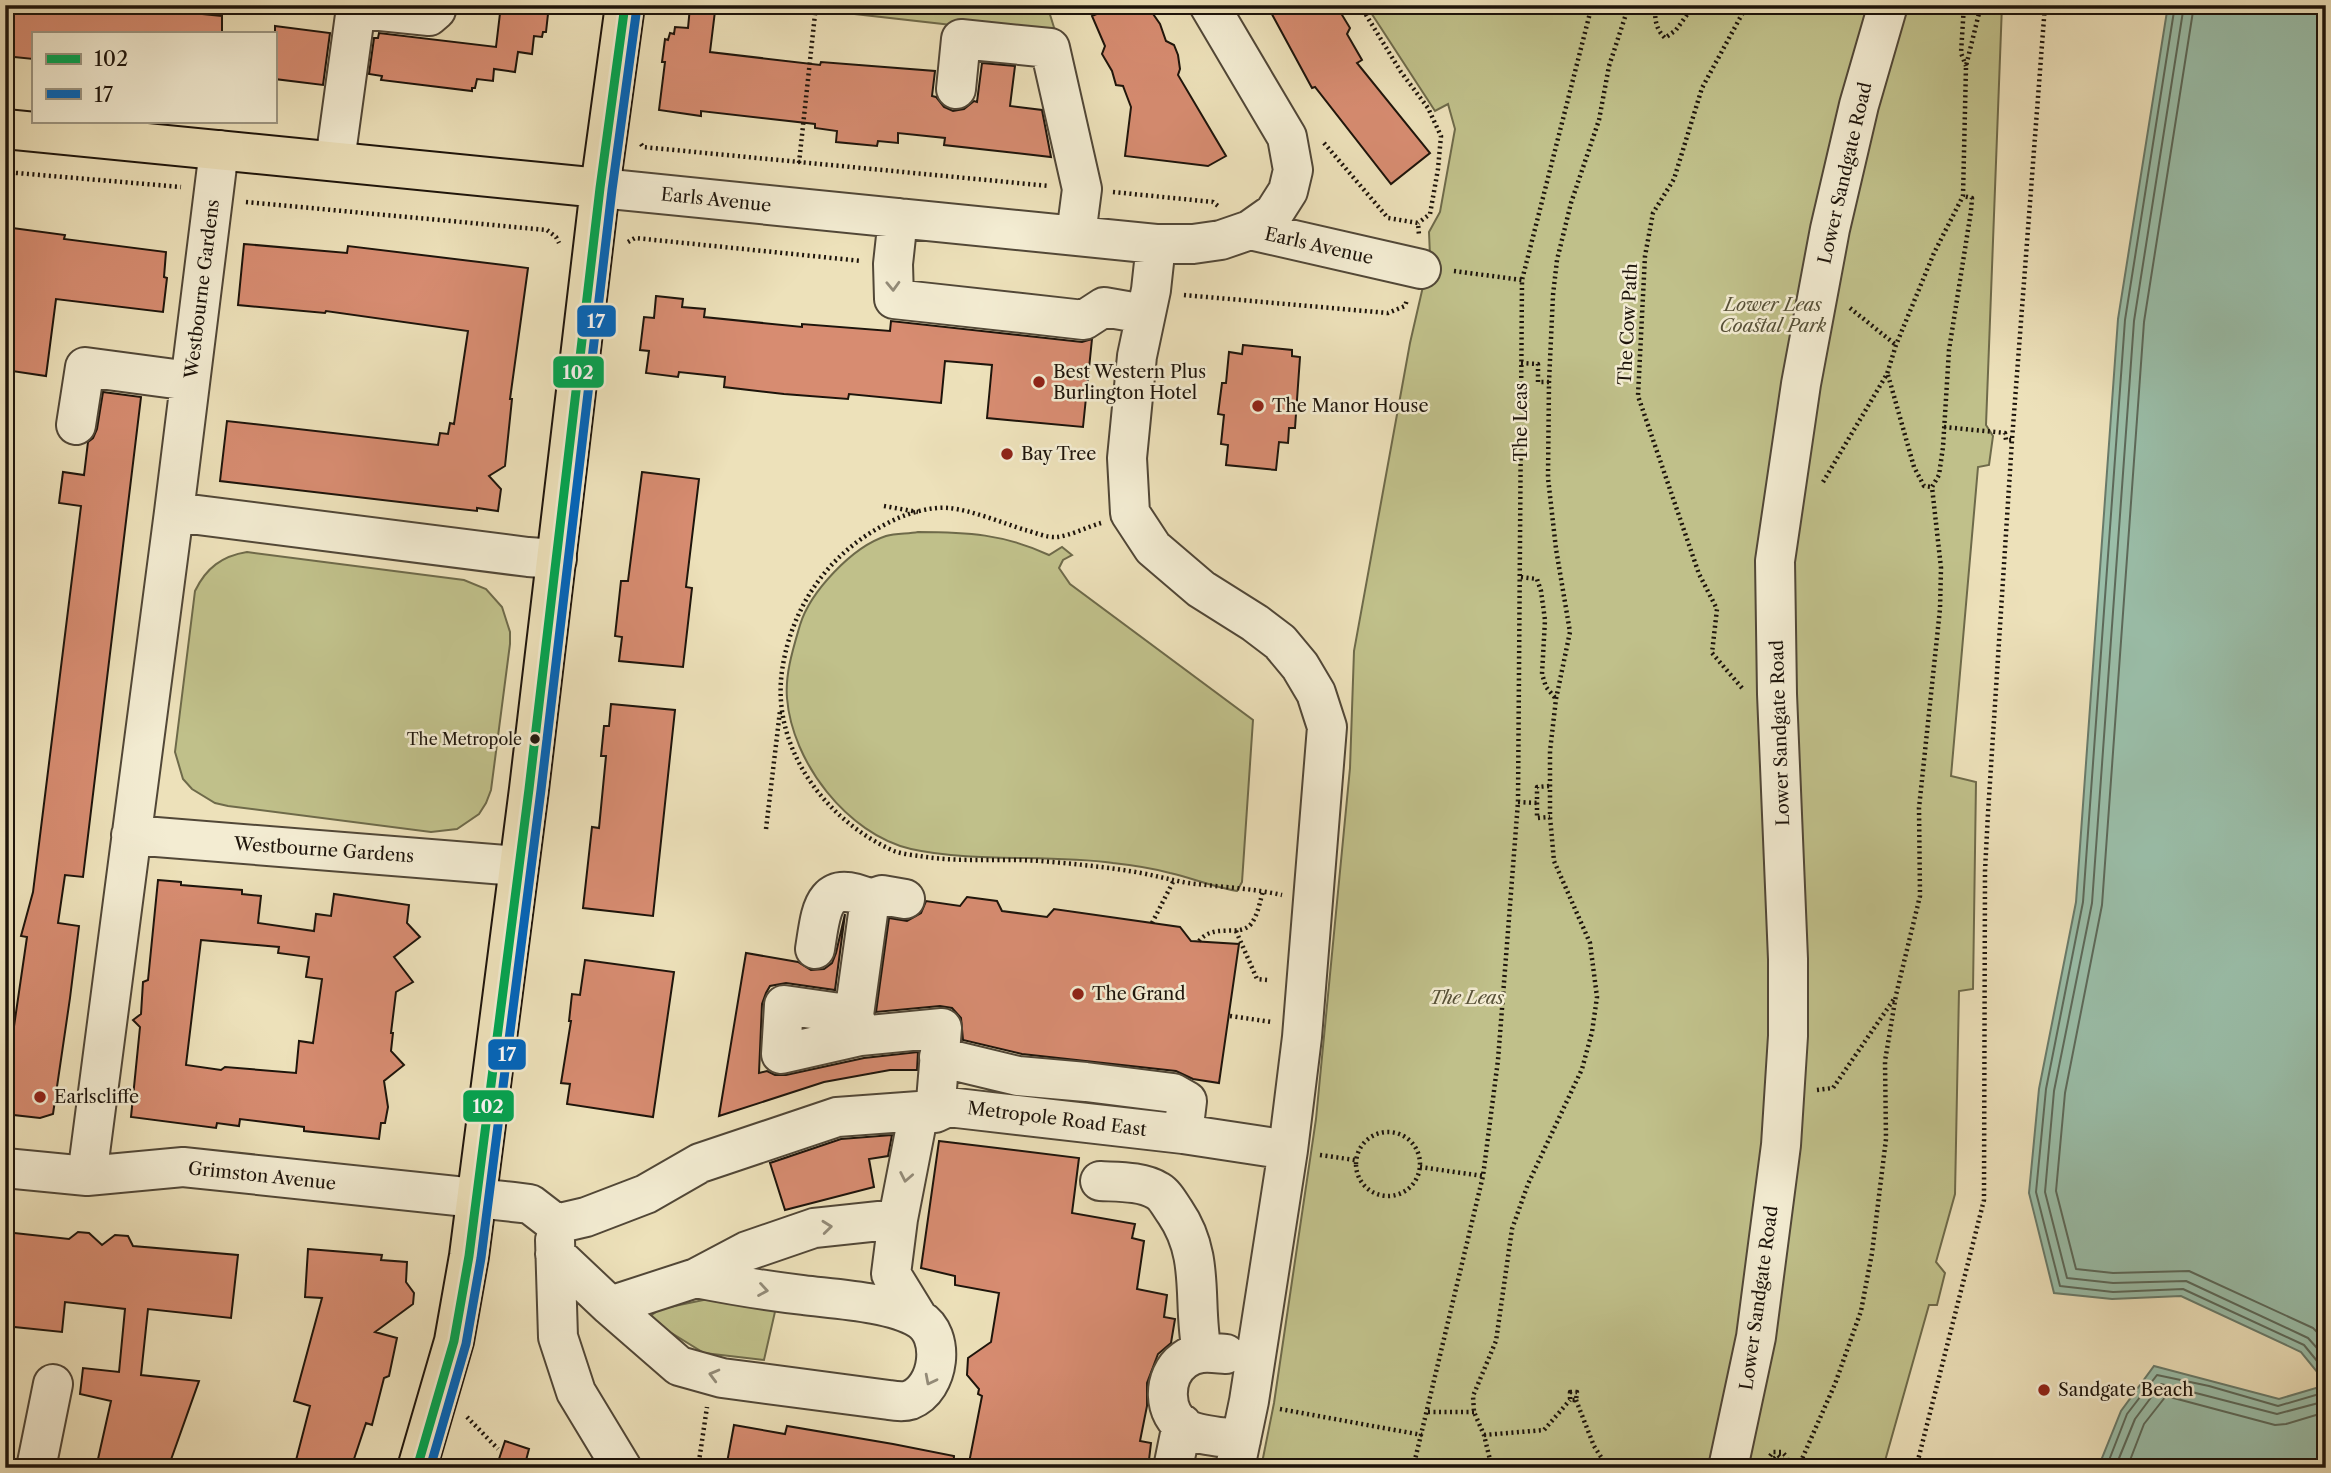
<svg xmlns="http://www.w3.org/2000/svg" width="2331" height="1473" viewBox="0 0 2331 1473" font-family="'Libre Caslon Text',serif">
  <rect width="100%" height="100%" fill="#ede1ba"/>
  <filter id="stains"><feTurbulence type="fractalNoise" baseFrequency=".00286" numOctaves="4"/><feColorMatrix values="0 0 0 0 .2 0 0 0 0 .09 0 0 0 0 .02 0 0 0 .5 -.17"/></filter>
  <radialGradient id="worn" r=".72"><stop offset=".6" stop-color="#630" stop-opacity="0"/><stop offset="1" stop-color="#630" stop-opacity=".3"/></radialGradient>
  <!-- green -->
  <path fill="#c0c08a" stroke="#6e6a4a" stroke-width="2" d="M811,5H1047L1057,37L811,9Z
    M1366,5H2002L1986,425L1993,436L1989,465L1978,467L1951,776L1976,782L1973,989L1959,991L1955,1194L1936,1262L1945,1273L1937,1305H1929L1883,1468H1261L1274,1403L1316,1119L1350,768L1354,651L1410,343L1430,256L1429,232L1440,212L1455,129L1448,104L1435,111Z
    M918,532C967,532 1004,534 1049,555L1062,547L1072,555L1063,560L1059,568L1070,584L1253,720L1242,882L1237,891C1214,887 1192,878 1170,873C1152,868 1131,865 1113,863C1047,854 974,863 911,849C847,834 792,762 787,698C785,674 793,649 800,625C810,592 852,547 886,536C896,533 908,534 918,532Z
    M247,552L464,580L486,589L502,607L510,632V644L491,790L486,803L479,814L457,829L431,832L228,806L215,803L192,789L183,779L175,752L195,591C206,568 222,556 247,552Z
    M713,1298L777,1303L764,1360L704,1353L652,1321L649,1317L660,1309Z"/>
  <!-- water -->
  <path fill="#9abea9" stroke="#687a6a" stroke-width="2" d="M2168,5H2326V1383L2301,1352L2181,1296L2112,1299L2054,1293L2029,1193L2039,1089L2076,902L2118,319Z
    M2154,1366L2279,1399L2326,1385V1468H2098L2121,1411Z"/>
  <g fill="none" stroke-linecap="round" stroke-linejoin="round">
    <!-- shore -->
    <path stroke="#5c695a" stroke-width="2" d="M2175,5L2125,320L2083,902L2046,1089L2036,1192L2060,1286L2113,1292L2183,1289L2304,1345L2326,1372
      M2184,5L2134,321L2092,903L2054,1091L2045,1192L2067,1278L2113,1283L2186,1281L2308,1338L2326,1358
      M2194,5L2144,322L2102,905L2065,1093L2056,1191L2076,1269L2113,1273L2189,1271L2313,1328L2326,1341
      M2106,1468L2127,1414L2157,1375L2209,1386L2278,1406L2326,1392
      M2115,1468L2135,1419L2161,1384L2277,1414L2326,1401
      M2127,1468L2144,1424L2166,1396L2275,1425L2286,1424L2326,1412"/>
  </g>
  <!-- building -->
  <path fill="#d78c71" stroke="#1d140b" stroke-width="2" fill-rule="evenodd" d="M5,5H113L222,16V33H33V59L5,56Z
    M501,5H549L546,32H543L542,37L534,36L532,54L518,52L515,72L494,69L493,81L477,79L475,88H472V91L381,80L382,76L369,74L374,38H378L379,33L496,47Z
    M1117,5H1141L1151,11L1160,24L1166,41L1174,45L1178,55L1180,69L1178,75L1226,156L1208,166L1125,156L1131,107L1123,86L1116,85L1112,71L1102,54L1105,46L1092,16Z
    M1267,5H1336L1350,28L1347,34L1362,60L1357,63L1430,153L1391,184L1315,87L1312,88Z
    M690,7L715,11L710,52L820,65L821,62L935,71L932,96L936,97L944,107L953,111L964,109L974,101L977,102L982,63L1015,66L1010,106L1042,110L1051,157L944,145L945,138L898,133V143L878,141L877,146L836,142L837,131L815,128V124L701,111V116L659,110L665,62H662L665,39L668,40L670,33L674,34L675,27L688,28Z
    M275,26L330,33L323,85L275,79Z
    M5,227L65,235L64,239L166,252L164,277L167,278L163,312L56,299L46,376L5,370Z
    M244,244L347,253L348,246L528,268L510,399H512L505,466L489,476L501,489L498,511L477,508V511L220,481L227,421L438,445L440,433L448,434L450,423L454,424L468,331L326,311L325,313L238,305Z
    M656,296L683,299L682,307L705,309L704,317L802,327V324L890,331L891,321L1082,342L1092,339L1083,427L987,418L992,365L945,361L941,403L849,394L848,399L784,394L724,387L725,377L679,372L678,377L646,373L649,351L640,350L644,317L654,318Z
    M1243,345L1292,350V356L1300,357L1295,428H1289L1288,443L1279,442L1276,470L1226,465L1228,445L1221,444L1224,415L1218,414L1222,383H1226L1229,352L1242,354Z
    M103,392L141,397L83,877L65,875L58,923L79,926L70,998L53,1114L40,1118L5,1114V1088L27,937L21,936L33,892L81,506L59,503L63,472L84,475L88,442L93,438L97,429Z
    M642,472L699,479L686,587L692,588L683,667L619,661L622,637L615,636L621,581H628Z
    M611,704L675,710L653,916L583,908L592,827L599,828L606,756H601L604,726H609Z
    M158,880L181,882V885L242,890V894L261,896L258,923L314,931L316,914L331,916L334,894L409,905L407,923L420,937L394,957L413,982L396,992L391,1033H393L391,1051L404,1065L384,1081L388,1107L385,1123H381L379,1139L304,1131V1127L240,1119L239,1126L217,1123L216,1128L131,1117L140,1027L133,1020L141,1014L143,982L148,980ZM201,940L279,947L278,953L309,957L306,977L322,979L313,1043L299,1041L296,1073L225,1067L221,1070L186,1065Z
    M967,897L997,901L1002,911L1047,917L1054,909L1180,927L1191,941L1239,944L1219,1083L1193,1079L1176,1071L1022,1054L963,1040L961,1018L952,1008L940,1006L876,1012L889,918L907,921L921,913L926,901L960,906Z
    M845,914L835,990L786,983L770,986L766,993L762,1004L759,1073L767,1071L775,1075H786L864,1058L918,1052L917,1070H890L824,1082L719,1116L746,953L798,962L811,970L824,969L832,963L836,953Z
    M585,960L674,972L653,1117L567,1104L570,1084L561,1083L571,1021H569L572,994L580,995Z
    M892,1135L888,1156L869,1159L874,1187L785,1210L770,1163L841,1139Z
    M939,1141L1079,1158L1072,1213L1135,1224L1132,1238L1144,1241L1137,1289L1167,1295L1164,1317L1175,1319L1171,1343L1158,1354L1147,1383V1406L1140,1441L1151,1443L1148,1468H968L982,1396L978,1394L979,1389L967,1375L968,1358L991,1342L999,1293L955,1285V1276L921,1268Z
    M5,1232L69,1239L78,1232L89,1233L102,1245L115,1235L128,1236L133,1246L238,1255L231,1318L148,1309L141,1375L199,1381L168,1468H96L111,1401L80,1394L83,1368L119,1372L125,1309L65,1302L62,1332L5,1326Z
    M308,1249L382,1255L381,1260L407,1262L406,1282L414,1293L413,1304L375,1332L397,1338L389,1376L384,1378L372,1425L366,1423L351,1468H294L310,1406L294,1401L322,1298L305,1297Z
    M734,1425L785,1434L787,1426L893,1444L954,1456L953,1468H726Z
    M505,1441L529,1449L524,1468H496Z"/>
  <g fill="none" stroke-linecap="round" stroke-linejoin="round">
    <!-- minor casing -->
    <g stroke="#514737" stroke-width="42">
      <path id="minor" d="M1209,5L1287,137L1293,170L1288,191L1274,213L1250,230
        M956,89L961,39L1050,48L1082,189L1076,235
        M335,161L355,15L361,9L429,16L436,10V5
        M600,188L1156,244H1193L1221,240L1250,230L1421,269
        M898,218L893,264L894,299L1084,320L1104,307L1144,314
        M1156,244L1151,290L1137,356L1127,458L1130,513L1153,548L1201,589L1255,623L1280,642L1300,666L1316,693L1327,727L1302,1037L1288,1150L1249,1401L1235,1468
        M76,425L85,367L190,381
        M174,512L528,557L557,559
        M131,835L518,866
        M870,899L882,895L905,899
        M815,949C821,913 821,876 870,899L854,1015
        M860,1036L854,1015L784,1005L781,1054L860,1036L942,1028L935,1113
        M939,1057L1018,1076L1086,1082L1173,1093L1187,1101L1183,1134
        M5,1168L87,1176L183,1167L513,1202L530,1204L556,1224L586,1217L646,1194L700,1163L837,1117L919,1111L935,1113L948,1107L1183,1134L1288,1150
        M87,1176L174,512L219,150
        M1100,1181C1118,1182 1142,1181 1158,1191C1165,1195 1170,1205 1175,1212C1206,1257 1192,1302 1202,1352
        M555,1240L558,1337L576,1392L622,1468
        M555,1254L610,1306L696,1278L747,1251L814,1228L898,1219
        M610,1306L679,1366L722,1378L889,1400C895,1401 904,1402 910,1400C940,1388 946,1335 919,1319C892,1302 835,1299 803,1295C767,1291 732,1285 696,1278
        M918,1318L891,1274L898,1219L919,1111
        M1226,1354C1211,1353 1197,1350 1184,1360C1162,1376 1162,1415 1187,1429C1199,1436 1227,1437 1241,1440
        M36,1468L53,1384
        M1173,1468L1182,1424
        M1728,1468L1756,1337L1781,1145L1788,1036V959L1777,694L1775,561L1801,384L1830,229L1859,105L1888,5"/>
    </g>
    <!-- major casing -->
    <g stroke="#1d140b" stroke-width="42">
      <path id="major" d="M600,188L625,5"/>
    </g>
    <!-- highway casing -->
    <g stroke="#1d140b" stroke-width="42">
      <path id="highway" d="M5,129L600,188L529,789L469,1256L454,1341L417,1468"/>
    </g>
    <!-- path -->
    <path stroke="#1d140b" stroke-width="4.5" stroke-dasharray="2 3.5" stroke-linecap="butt" d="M1360,5L1401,72L1428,108L1441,136L1438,169L1430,214L1418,223
      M1655,5C1655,19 1655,28 1665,38L1676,30L1694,5
      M1964,5L1961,53L1966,66
      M1324,143L1388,218L1418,223L1419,235
      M641,144L643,147L1049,186
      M799,163L816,5
      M5,172L181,187
      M1113,192L1213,202L1218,206
      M246,202L547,230L556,237L559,243
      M628,242L635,238L862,261
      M1454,271L1522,280
      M1184,295L1388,313L1405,306L1407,300
      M1850,308L1896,345
      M1521,363L1538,364V382H1549
      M1888,375L1914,467L1924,486L1932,487
      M1944,427L2005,433L2006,440H2012
      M1823,482L1887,374L1896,345L1934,253L1963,196L1966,66L1981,5
      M884,506L918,512
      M1101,523C1087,527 1070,536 1056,537C1047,538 1034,532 1025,530C1003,523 971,510 949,508C931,506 904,514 888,523C829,552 791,607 782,671C771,748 826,821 894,851C902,854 912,855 920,856C961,863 1001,858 1041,861C1075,864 1108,867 1141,873C1157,876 1172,880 1188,883C1219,887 1251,888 1282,895
      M1521,577L1537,579L1541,591L1545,620L1542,674L1546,687L1556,699
      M1742,688L1712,653L1717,609L1699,574L1638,396L1645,256L1653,213L1674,179L1702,88L1747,5
      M1549,786L1537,787V818L1550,817
      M1518,802L1537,803
      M766,829L780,711
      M1152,923L1174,880
      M1236,931L1257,979L1267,980
      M1199,941C1215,922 1239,938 1251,924C1258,915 1260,901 1263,891
      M1230,1016L1272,1022
      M1817,1090L1833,1088L1894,999
      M1356 1164a32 32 0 1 1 64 0a32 32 0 1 1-64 0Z
      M1320,1155L1355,1160
      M1420,1167L1483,1176
      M1570,1392H1577L1576,1400H1570Z
      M1576,1400L1594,1446L1608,1468
      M1280,1409L1422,1435
      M1428,1412H1474
      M467,1417L498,1449
      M1484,1435L1544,1430L1570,1400
      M1770,1456L1773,1452H1782L1787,1457L1788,1468
      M1777,1459L1780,1462L1779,1468
      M698,1468L707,1407
      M1413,1468L1483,1176L1498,1060L1518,802L1522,280L1592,5
      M1492,1468L1484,1435L1474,1412L1473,1396L1496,1341L1512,1229L1528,1184L1582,1069L1592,1032L1597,997L1590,943L1554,861L1550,817V751L1556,699L1570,632L1556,549L1548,478L1549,382L1553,295L1557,260L1571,203L1599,120L1609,66L1629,5
      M1767,1468V1464
      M1771,1468V1461L1778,1455L1784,1461L1783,1468
      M1798,1468L1835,1384L1861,1311L1872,1253L1886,1139L1885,1061L1896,995L1920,896L1919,808L1940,609L1941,568L1932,487L1939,475L1943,447L1949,350L1971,211L1972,198L1963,196
      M1916,1468L1984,1200L1985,871L1988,813L2012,440L2045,5"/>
    <!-- minor -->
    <use href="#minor" stroke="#f3ecd2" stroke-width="38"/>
    <!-- major -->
    <use href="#major" stroke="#ede1ba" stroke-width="38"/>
    <!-- highway -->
    <use href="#highway" stroke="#ede1ba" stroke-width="38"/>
    <!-- bus-1 casing -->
    <g stroke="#f3ecd2" stroke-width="14">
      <path id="bus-1" d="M417,1468L454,1341L469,1256L529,789L600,188L625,5"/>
    </g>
    <!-- bus-2 casing -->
    <g stroke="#f3ecd2" stroke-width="14">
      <path id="bus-2" d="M430,1468L466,1344L481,1258L541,790L612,190L637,7"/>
    </g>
    <!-- bus-1 -->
    <use href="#bus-1" stroke="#00a651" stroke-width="9"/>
    <!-- bus-2 -->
    <use href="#bus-2" stroke="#0065bd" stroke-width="9"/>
  </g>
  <!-- one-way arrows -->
  <defs><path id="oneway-chevron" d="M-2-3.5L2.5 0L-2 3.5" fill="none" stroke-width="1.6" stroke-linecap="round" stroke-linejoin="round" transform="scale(1.75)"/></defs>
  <g stroke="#938b78">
    <use href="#oneway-chevron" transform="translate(893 286) rotate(88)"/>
    <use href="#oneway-chevron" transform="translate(906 1177) rotate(101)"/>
    <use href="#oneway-chevron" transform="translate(827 1227) rotate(-6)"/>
    <use href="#oneway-chevron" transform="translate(763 1290) rotate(9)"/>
    <use href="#oneway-chevron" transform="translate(714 1375) rotate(-165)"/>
    <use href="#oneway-chevron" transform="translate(930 1380) rotate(117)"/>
  </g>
  <!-- markers -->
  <g fill="#8f2418" stroke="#f3ecd2" stroke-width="2.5">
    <circle cx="1039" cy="382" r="7"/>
    <circle cx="1258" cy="406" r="7"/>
    <circle cx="1007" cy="454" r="7"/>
    <circle cx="1078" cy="994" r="7"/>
    <circle cx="40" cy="1097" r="7"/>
    <circle cx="2044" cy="1390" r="7"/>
  </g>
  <circle fill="#1d140b" stroke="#f3ecd2" stroke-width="2.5" cx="535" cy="739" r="6"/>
  <g text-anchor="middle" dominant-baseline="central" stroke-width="5" stroke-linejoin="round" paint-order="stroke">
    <!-- bus labels -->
    <g font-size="16" fill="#1d140b" stroke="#f3ecd2" text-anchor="end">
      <text x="522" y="739">The Metropole</text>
    </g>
    <!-- street labels -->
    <g font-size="18" fill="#1d140b" stroke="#f3ecd2">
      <text transform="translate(1845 173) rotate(-77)">Lower Sandgate Road</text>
      <text transform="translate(716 200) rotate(6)">Earls Avenue</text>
      <text transform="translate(1319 246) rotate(13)">Earls Avenue</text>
      <text transform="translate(202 289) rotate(-83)">Westbourne Gardens</text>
      <text transform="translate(1628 324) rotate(-87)">The Cow Path</text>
      <text transform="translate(1521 422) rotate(-90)">The Leas</text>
      <text transform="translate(1780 733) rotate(-92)">Lower Sandgate Road</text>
      <text transform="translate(324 850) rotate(4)">Westbourne Gardens</text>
      <text transform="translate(1057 1119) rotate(7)">Metropole Road East</text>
      <text transform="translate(262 1176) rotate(6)">Grimston Avenue</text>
      <text transform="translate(1759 1298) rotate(-82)">Lower Sandgate Road</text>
    </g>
    <!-- park labels -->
    <g font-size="18" font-style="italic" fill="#565037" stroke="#f3ecd2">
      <text x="1773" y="305">Lower Leas<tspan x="1773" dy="21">Coastal Park</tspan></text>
      <text x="1467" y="998">The Leas</text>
    </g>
    <!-- poi labels -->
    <g font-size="18" fill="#1d140b" stroke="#f3ecd2" text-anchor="start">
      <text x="1053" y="372">Best Western Plus<tspan x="1053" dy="21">Burlington Hotel</tspan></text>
      <text x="1272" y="406">The Manor House</text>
      <text x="1021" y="454">Bay Tree</text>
      <text x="1092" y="994">The Grand</text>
      <text x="54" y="1097">Earlscliffe</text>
      <text x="2058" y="1390">Sandgate Beach</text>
    </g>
  </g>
  <g stroke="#f3ecd2" stroke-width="2.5">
    <rect x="576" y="304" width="41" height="34" rx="7" fill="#0065bd"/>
    <rect x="552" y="355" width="53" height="34" rx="7" fill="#00a651"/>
    <rect x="487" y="1038" width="40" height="33" rx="7" fill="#0065bd"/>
    <rect x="462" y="1089" width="53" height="34" rx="7" fill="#00a651"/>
  </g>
  <g font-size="19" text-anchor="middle" font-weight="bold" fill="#fff">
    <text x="596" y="328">17</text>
    <text x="578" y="379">102</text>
    <text x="507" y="1061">17</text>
    <text x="488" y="1113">102</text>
  </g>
  <!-- margin -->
  <rect width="2331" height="1473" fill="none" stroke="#ede1ba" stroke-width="28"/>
  <rect x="7" y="7" width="2317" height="1459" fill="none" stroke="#1d140b" stroke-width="3.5"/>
  <rect x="14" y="14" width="2303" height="1445" fill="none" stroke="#1d140b" stroke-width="2"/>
  <!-- legend -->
  <rect x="32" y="32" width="245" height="91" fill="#f3ecd2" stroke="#9d9682" stroke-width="2"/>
  <rect x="46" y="54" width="35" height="10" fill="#00a651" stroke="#9d9682" stroke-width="2"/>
  <text x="94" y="66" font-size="21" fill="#1d140b">102</text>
  <rect x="46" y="89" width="35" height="10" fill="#0065bd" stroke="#9d9682" stroke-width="2"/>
  <text x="94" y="102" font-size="21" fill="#1d140b">17</text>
  <rect width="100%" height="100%" filter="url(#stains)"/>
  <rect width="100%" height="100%" fill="url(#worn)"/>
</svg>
